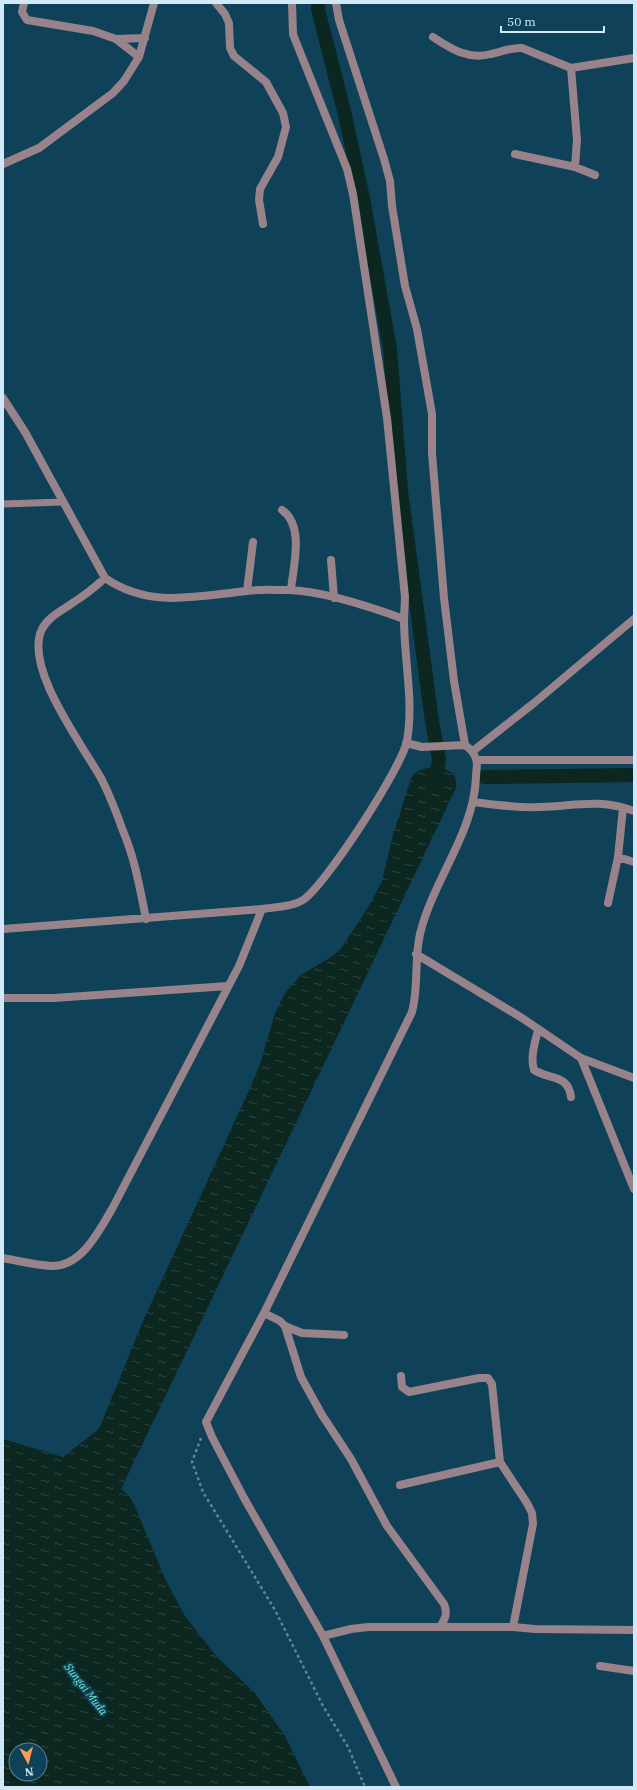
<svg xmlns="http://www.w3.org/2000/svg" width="637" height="1790" viewBox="0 0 637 1790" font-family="'IBM Plex Serif',serif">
  <defs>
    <pattern id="water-ripples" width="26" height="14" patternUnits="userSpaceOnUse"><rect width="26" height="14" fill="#0b2720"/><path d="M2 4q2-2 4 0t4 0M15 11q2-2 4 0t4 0" fill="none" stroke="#2e4641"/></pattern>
  </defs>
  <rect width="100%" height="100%" fill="#0f4158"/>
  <!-- water -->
  <path fill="url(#water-ripples)" fill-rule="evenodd" d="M438,767C450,770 458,774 456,788L121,1489L129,1496L134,1504L166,1581L185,1616L217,1657L254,1692L285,1736L310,1787H3V1439L63,1457L99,1429L144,1319L251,1086L261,1061L275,1013L285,993L301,975L333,956L342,947L372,901L382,881L393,835L411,778C418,768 427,768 438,767ZM16,1750H40V1774H16Z"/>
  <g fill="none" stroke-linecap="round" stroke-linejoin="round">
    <!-- canal -->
    <path stroke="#0b2720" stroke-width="14" d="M318,3V9L344,111L363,198L390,349L401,491L432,721L439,759L438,767L431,784
      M484,777L634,775"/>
    <!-- path -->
    <path stroke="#5f869a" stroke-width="2.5" stroke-dasharray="3 3" stroke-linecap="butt" d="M201,1438L192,1462L203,1492L275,1610L323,1706L348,1747L365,1787"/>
    <!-- service -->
    <path stroke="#99838b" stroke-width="7" d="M3,504L63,502"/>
    <!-- minor -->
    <path stroke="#99838b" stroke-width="8" d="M24,3L22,12L27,20L93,31L116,39L139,57
      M216,3L225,14L229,23L230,48L234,56L266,82L283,113L286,127L278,157L260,189L259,200L263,224
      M292,3L293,34L296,42L347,169L353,194L387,418L405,597L404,619
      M336,3L339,20L384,159L390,181L392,206L405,286L417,329L432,414V453L444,598L454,681L465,745
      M433,37C451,49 468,60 491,54C502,52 511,47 522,48L571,68
      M116,39L145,38
      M515,154L575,167L577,140L571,68L634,58
      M3,164L39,148L113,93L124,81L139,57L154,3
      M575,167L595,175
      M3,398L25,432L105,578C95,587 85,595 74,602C63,610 49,616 42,629C23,668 84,747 102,780C110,796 117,814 123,831C135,859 140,889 146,919
      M282,510C305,526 293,567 291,590
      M331,560L334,598
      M247,591L253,542
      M473,751L534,703L634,619
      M477,760H634
      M473,802C495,805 517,808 540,807C576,806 598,798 634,811
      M618,857L634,862
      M608,903L618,857L623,808
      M3,929L262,909C274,907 292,907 303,900C325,886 402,767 407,741C414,700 404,660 404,619C371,607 324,591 289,590C275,590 260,589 247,591C197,596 150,609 105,578
      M416,954L522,1018L581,1058L634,1078
      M3,998H54L228,986
      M538,1030C535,1043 530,1057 534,1070C550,1080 568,1074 571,1097
      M581,1058L634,1189
      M3,1258C19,1261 35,1265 52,1266C82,1266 99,1231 112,1209L239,966L262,909
      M264,1313L280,1321L285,1326L301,1377L322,1415L351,1459L387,1526L444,1604C448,1614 445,1619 440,1627
      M285,1326L302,1333L344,1335
      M401,1376L402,1387L409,1392L479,1378H488L492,1384L500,1462L527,1503L532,1513L533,1524L513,1627
      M400,1485L500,1462
      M323,1636L351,1629L368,1627H513L535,1629L634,1630
      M600,1666L634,1671
      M396,1787L323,1636L244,1498L212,1437L206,1422L264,1313L412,1012C419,986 414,960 420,934C433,880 474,833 476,777C476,771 478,764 476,759C474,752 470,749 465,745L422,747L406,743"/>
  </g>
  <g text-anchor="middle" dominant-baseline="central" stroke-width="4" stroke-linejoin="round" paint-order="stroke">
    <!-- water labels -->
    <g font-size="11" font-style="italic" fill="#74f0cf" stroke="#0f4158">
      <text transform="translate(86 1689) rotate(52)">Sungai Muda</text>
    </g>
  </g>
  <!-- border -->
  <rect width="637" height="1790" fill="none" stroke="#d0e8f7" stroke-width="8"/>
  <!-- north arrow -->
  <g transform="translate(28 1762) rotate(173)"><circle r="19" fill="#0f4158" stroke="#5c8498"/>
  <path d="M0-3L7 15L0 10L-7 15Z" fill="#fe9c57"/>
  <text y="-6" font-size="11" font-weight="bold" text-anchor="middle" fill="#d0e8f7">N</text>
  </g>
  <!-- scale -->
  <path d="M501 26v6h103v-6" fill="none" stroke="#d0e8f7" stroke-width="2"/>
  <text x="507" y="26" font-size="12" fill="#d0e8f7" stroke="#0f4158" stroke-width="3" paint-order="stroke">50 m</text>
</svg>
